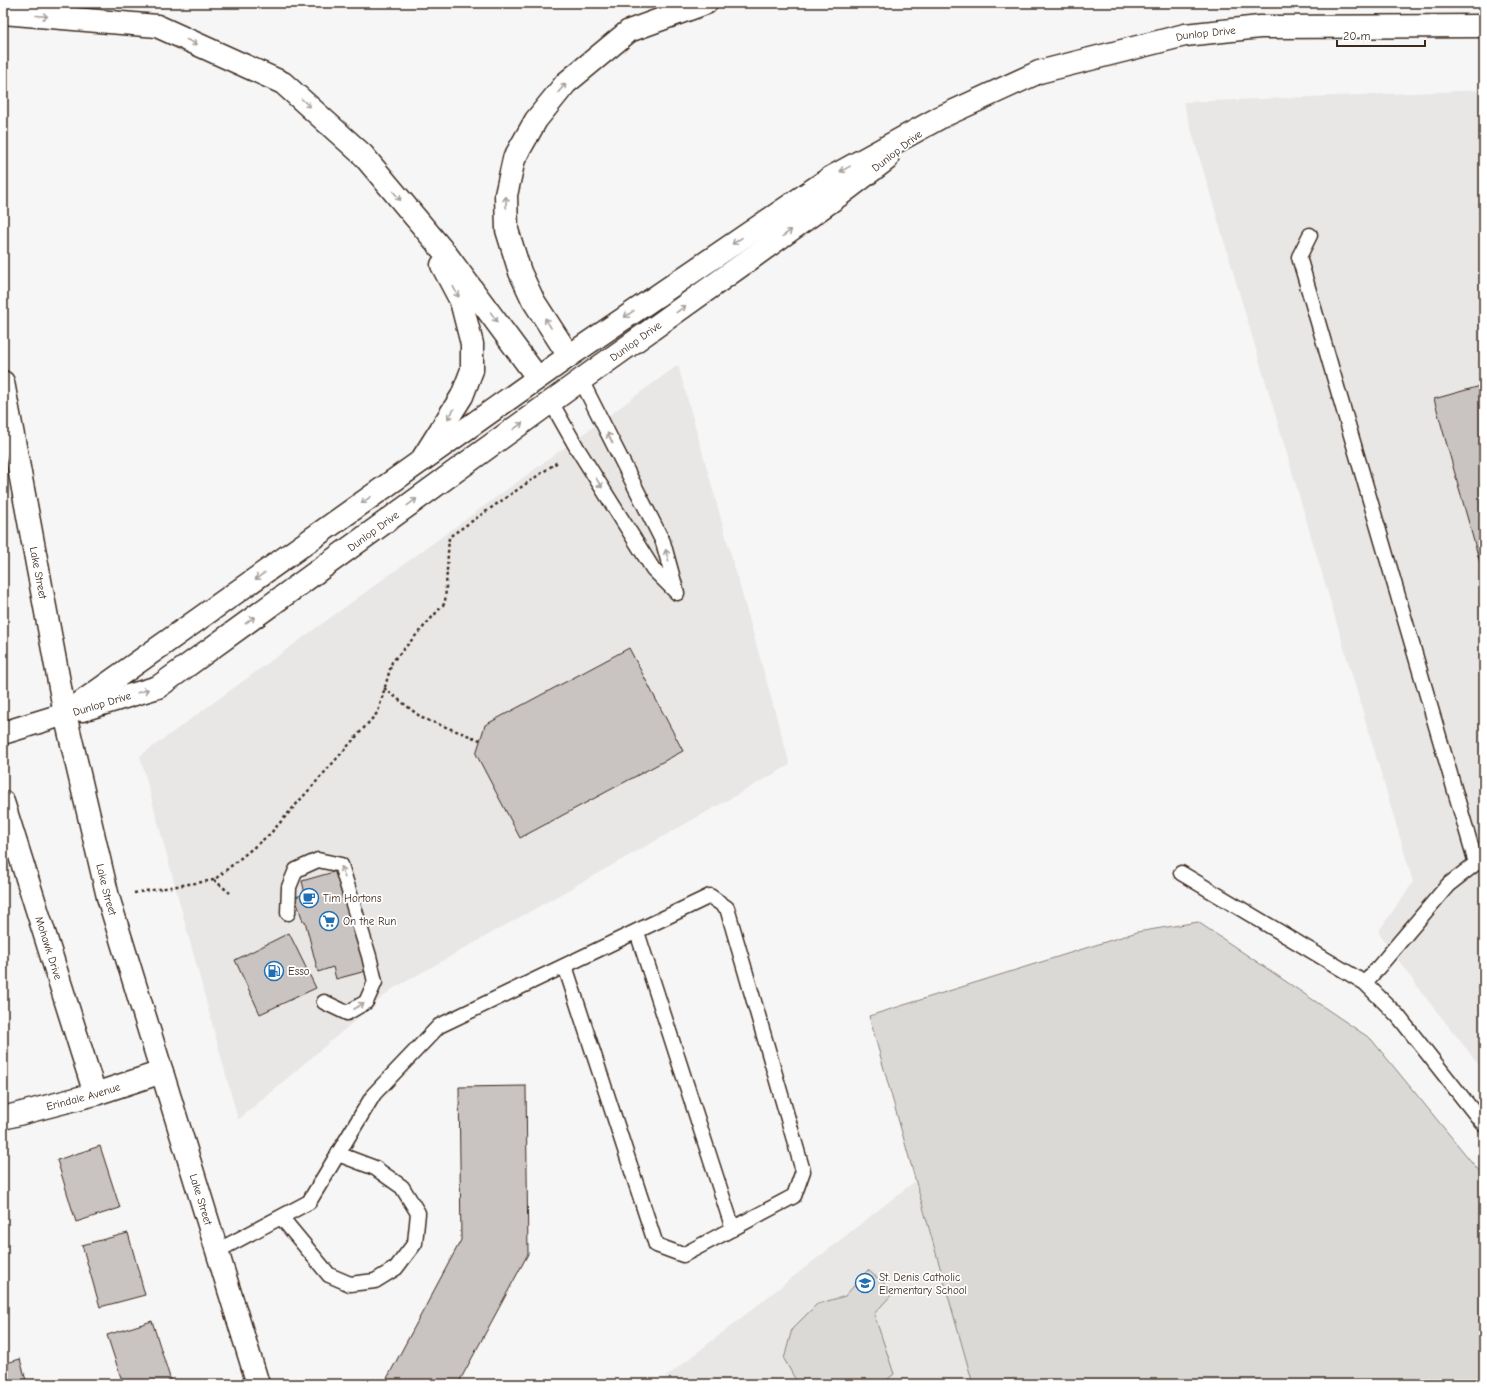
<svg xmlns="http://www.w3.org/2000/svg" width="1487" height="1387" viewBox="0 0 1487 1387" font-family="'Comic Neue',sans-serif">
  <rect width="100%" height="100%" fill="#f7f6f6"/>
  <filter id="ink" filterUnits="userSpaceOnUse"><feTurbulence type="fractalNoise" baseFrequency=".025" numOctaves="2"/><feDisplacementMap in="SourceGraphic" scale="8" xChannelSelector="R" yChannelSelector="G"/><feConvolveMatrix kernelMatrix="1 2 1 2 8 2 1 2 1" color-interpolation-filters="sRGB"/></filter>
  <g filter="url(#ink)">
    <!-- built -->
    <path fill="#e9e7e6" d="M1484,90V1071L1422,993L1378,932L1413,882L1183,102Z
      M678,365L790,765L391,990L238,1120L140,756Z
      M915,1181L973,1384H657Z"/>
    <!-- green -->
    <path fill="#dbd9d6" stroke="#8b827a" d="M1198,922L1371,1039L1484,1177V1384H973L869,1016L1137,932Z
      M868,1270L894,1292L874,1314L894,1374L882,1384H798L784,1359L792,1329L817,1304L845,1296Z"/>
    <!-- building -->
    <path fill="#c9c3c1" stroke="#3b2a1e" d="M1484,385V577L1434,399Z
      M629,648L683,751L520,838L476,754L485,725Z
      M337,871L366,971L336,979L333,967L318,972L305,921H303L295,897L305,894L302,881Z
      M289,933L316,988L260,1014L235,960Z
      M526,1086L528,1254L458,1384H384L461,1240L459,1087Z
      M100,1146L120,1208L76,1222L57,1160Z
      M128,1233L145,1295L100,1307L82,1245Z
      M152,1321L171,1381L161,1384H123L107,1335Z
      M20,1359L27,1384H3V1364Z"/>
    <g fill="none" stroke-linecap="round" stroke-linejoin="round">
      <!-- service casing -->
      <g stroke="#3b2a1e" stroke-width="17">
        <path id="service" d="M1310,235L1299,257L1476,863
          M581,380L663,542L677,593
          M551,402L577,448L653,569L677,593
          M1181,873L1365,983L1398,1016L1484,1125
          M288,913L289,887L296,870L318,860L341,865L369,956L375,982L366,1002L347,1013L324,1002
          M637,932L733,1229
          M1365,983L1448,885L1484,857
          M281,1217L329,1275L350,1284L375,1281L396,1268L415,1243L418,1213L402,1187L375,1168L338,1154
          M217,1251L309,1202L374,1094L439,1026L710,896L727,908L803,1171L794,1196L683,1255L656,1245L565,966"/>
      </g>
      <!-- minor casing -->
      <g stroke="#3b2a1e" stroke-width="25">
        <g id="minor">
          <path d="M3,733L65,714"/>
          <path id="s1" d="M3,802L95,1094"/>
          <path id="s2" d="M3,1118L95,1094L162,1072"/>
        </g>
      </g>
      <!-- tertiary casing -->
      <g stroke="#3b2a1e" stroke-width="25">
        <g id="tertiary">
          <path id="s3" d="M82,710L158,687L581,380L841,194L887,159"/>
          <path id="s4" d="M65,714L569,356L830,178L941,117L1039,72L1185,35L1260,27L1484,26"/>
        </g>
      </g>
      <!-- secondary casing -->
      <g stroke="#3b2a1e" stroke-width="25">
        <g id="secondary">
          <path id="s5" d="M3,382L65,714L108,897L258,1384"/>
        </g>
      </g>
      <!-- motorway casing -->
      <g stroke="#3b2a1e" stroke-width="25">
        <path id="motorway" d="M3,13L157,26L283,83L363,155L446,254L537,377
          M569,356L533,300L520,272L507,230L506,195L514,159L536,120L566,83L629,31L706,3
          M421,461L462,396L472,370V344L461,301L442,265"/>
      </g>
      <!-- path -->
      <path stroke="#3b2a1e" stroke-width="2.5" stroke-dasharray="3 3" stroke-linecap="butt" d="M384,688L422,718L480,740
        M214,880L230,893
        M134,893L214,880L270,834L378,712L392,662L445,603L449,537L559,461"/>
      <!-- service -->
      <use href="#service" stroke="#fff" stroke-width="14"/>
      <!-- minor -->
      <use href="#minor" stroke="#fff" stroke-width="22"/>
      <!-- tertiary -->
      <use href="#tertiary" stroke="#fff" stroke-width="22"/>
      <!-- secondary -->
      <use href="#secondary" stroke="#fff" stroke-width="22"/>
      <!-- motorway -->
      <use href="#motorway" stroke="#fff" stroke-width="22"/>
    </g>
    <!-- one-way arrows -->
    <defs><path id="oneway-shaft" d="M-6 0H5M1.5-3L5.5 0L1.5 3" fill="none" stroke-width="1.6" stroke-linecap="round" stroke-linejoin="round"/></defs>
    <g stroke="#a79f9a">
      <use href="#oneway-shaft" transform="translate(42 16) rotate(5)"/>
      <use href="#oneway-shaft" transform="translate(192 42) rotate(24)"/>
      <use href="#oneway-shaft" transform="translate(562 88) rotate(-50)"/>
      <use href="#oneway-shaft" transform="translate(306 103) rotate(42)"/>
      <use href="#oneway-shaft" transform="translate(845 169) rotate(151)"/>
      <use href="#oneway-shaft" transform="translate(397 196) rotate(50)"/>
      <use href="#oneway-shaft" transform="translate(506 202) rotate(-92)"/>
      <use href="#oneway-shaft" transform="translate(787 233) rotate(-36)"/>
      <use href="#oneway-shaft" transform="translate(737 241) rotate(146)"/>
      <use href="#oneway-shaft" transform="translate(456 292) rotate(62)"/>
      <use href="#oneway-shaft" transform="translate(681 309) rotate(-36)"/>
      <use href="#oneway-shaft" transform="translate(629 314) rotate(146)"/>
      <use href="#oneway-shaft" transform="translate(494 317) rotate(54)"/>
      <use href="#oneway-shaft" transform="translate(548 323) rotate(-122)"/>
      <use href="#oneway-shaft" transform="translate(451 414) rotate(123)"/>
      <use href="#oneway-shaft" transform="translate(518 426) rotate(-36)"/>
      <use href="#oneway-shaft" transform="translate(610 438) rotate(-117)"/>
      <use href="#oneway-shaft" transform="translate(599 483) rotate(58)"/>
      <use href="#oneway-shaft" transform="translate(366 500) rotate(145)"/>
      <use href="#oneway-shaft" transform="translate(412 502) rotate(-36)"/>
      <use href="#oneway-shaft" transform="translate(667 555) rotate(-105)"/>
      <use href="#oneway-shaft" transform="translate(260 576) rotate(145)"/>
      <use href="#oneway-shaft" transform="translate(250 620) rotate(-36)"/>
      <use href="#oneway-shaft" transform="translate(143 691) rotate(-17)"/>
      <use href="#oneway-shaft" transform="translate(343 872) rotate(-107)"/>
      <use href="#oneway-shaft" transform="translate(359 1006) rotate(-31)"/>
    </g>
  </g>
  <!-- icons -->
  <defs>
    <g id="cafe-ring" transform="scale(1)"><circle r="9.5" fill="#fff" stroke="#1f6fb2" stroke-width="1.5"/><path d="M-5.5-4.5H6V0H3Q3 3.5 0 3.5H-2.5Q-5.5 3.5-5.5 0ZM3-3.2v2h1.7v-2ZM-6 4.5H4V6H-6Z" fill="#1f6fb2"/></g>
    <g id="supermarket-ring" transform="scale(1)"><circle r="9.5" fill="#fff" stroke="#1f6fb2" stroke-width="1.5"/><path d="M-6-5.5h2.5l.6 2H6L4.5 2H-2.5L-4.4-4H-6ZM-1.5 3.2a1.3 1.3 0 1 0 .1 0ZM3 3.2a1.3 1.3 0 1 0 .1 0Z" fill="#1f6fb2"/></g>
    <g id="fuel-ring" transform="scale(1)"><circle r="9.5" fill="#fff" stroke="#1f6fb2" stroke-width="1.5"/><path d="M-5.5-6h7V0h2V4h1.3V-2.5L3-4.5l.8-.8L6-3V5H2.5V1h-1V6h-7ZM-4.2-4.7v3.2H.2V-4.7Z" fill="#1f6fb2"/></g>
    <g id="school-ring" transform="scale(1)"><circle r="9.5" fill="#fff" stroke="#1f6fb2" stroke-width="1.5"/><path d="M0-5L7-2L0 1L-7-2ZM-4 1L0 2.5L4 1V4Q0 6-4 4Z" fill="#1f6fb2"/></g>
  </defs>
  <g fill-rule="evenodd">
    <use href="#cafe-ring" x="309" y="898"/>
    <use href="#supermarket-ring" x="329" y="921"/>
    <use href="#fuel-ring" x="274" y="971"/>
    <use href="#school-ring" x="865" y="1283"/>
  </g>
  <g text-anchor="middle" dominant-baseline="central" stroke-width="3.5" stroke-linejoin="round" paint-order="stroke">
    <!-- street labels -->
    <g font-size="11" fill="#3b2a1e" stroke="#fff">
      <text stroke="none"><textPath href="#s4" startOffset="1340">Dunlop Drive</textPath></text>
      <text transform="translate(897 151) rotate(-38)">Dunlop Drive</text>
      <text stroke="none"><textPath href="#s3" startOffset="669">Dunlop Drive</textPath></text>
      <text stroke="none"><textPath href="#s3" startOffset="345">Dunlop Drive</textPath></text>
      <text stroke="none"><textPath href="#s5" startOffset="194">Lake Street</textPath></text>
      <text transform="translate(102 704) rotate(-17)">Dunlop Drive</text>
      <text stroke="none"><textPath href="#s5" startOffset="518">Lake Street</textPath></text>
      <text stroke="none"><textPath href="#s1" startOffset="153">Mohawk Drive</textPath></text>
      <text stroke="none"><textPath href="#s2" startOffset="83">Erindale Avenue</textPath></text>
      <text stroke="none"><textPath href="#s5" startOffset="842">Lake Street</textPath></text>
    </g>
    <!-- poi labels -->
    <g font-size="11" fill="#3b2a1e" stroke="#fff" text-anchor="start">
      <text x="323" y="898">Tim Hortons</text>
      <text x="343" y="921">On the Run</text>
      <text x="288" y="971">Esso</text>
      <text x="879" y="1277">St. Denis Catholic<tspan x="879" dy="13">Elementary School</tspan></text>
    </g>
  </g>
  <!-- margin -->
  <rect width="1487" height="1387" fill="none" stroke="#fff" stroke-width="16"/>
  <rect x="8" y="8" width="1471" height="1371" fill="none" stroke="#3b2a1e" stroke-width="1.5" filter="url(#ink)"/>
  <!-- scale -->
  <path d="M1337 40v6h88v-6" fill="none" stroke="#3b2a1e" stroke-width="2"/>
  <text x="1343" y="40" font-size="12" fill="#3b2a1e" stroke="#ffffff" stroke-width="3" paint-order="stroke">20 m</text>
</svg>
